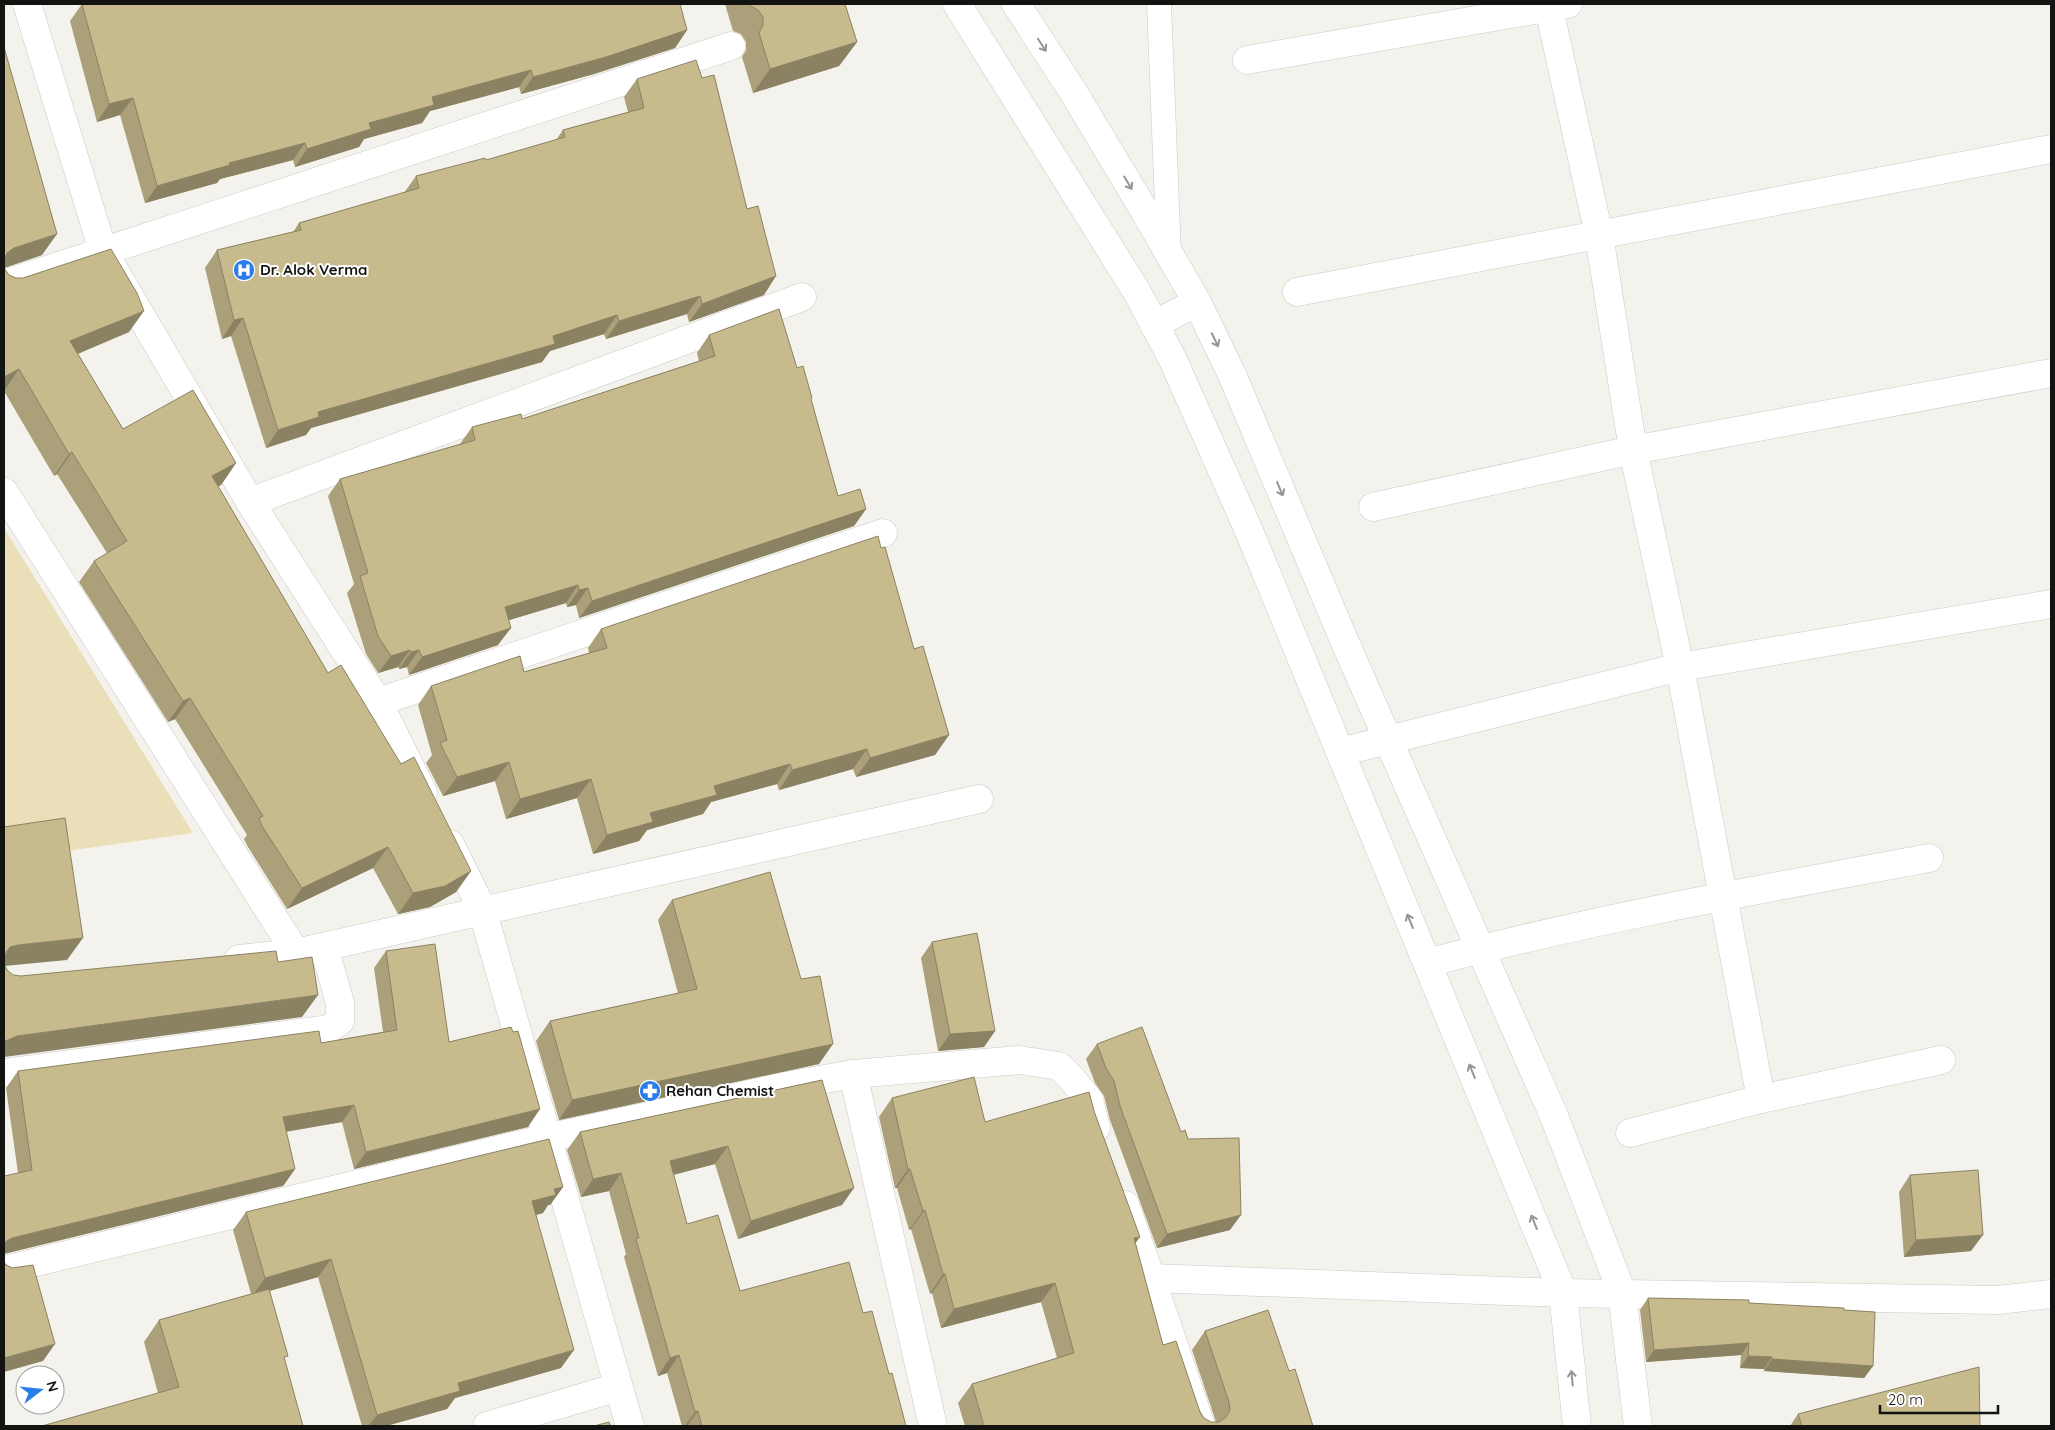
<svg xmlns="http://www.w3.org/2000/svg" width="2055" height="1430" font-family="Quicksand,sans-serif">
<rect width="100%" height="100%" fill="#f3f2ec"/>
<polygon fill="#ebdfb9" points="4,528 193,833 4,860"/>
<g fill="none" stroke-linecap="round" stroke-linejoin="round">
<g stroke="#cccac5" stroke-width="25">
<polyline id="service" points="1159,4 1169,255"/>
</g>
<g stroke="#cccac5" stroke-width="29">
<g id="minor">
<polyline points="27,4 103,251 250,502 378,702 423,793"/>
<polyline points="1548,4 1599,235 1633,450 1680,667 1761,1099"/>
<polyline points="1247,60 1568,4"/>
<polyline points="4,284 731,46"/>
<polyline points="1297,292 2051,149"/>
<polyline points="4,492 296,953"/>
<polyline points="250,502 802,297"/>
<polyline points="1373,507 1633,450 2051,373"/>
<polyline points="378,702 883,533"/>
<polyline points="1340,752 1680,667 2051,604"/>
<polyline points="450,844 482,909 630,1426"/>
<polyline points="239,959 296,953 979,799"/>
<path d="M 1427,963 C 1592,919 1761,889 1929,858"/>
<polyline points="4,1073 329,1029 340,1021 340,1003 324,947"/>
<polyline points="853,1074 933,1426"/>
<polyline points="1630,1133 1761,1099 1941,1060"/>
<polyline points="1125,1205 1151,1278 1201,1426"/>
<polyline points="4,1270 547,1138 786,1086 853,1074 1019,1060 1059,1066 1072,1079 1089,1100 1096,1128"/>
<polyline points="1151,1278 1563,1293 1998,1300 2051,1294"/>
<polyline points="487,1426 618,1387"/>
</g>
</g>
<g stroke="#cccac5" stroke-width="29">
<g id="secondary">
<polyline points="957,4 1137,292 1173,360 1249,531 1563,1293 1577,1426"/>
<polyline points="1016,4 1072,90 1141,205 1197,302 1233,377 1344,640 1554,1116 1622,1293 1638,1426"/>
<polyline points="1154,325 1197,302"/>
</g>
</g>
<use href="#service" stroke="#fff" stroke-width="24"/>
<use href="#minor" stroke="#fff" stroke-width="28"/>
<use href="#secondary" stroke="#fff" stroke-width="28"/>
</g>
<g fill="#aba079">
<polygon points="82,4 687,30 675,48 594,74 521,94 519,87 430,111 422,123 364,139 359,147 295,167 293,160 220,179 217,183 145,203 120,115 97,122 70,21"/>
<polygon points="725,4 845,4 857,42 839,66 753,93 742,57 746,50 746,42 741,34 733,31"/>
<polygon points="4,47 42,255 4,268 9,275 129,332 78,354 123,429 236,463 221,485 218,486 328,673 401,764 471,871 456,892 430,907 398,914 373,868 287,909 248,847 244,839 247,835 175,719 168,722 79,582 94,561 107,553 57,474 54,476 4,391"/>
<polygon points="637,79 764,295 689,322 687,314 606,339 604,334 550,351 542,362 311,428 306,435 266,448 231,336 222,339 205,268 217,250 293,232 299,223 404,193 416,176 486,160 556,140 563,130 628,112 624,97"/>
<polygon points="709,335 797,368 811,401 838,496 866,509 854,526 579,618 576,605 567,607 566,603 508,620 498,645 409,675 407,667 399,669 398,667 378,673 366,654 347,593 354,584 328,496 340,479 460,444 472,427 522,419 699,361 697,353"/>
<polygon points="601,629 914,649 949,735 935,755 856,777 853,769 779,790 777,784 711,802 703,814 647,830 639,841 593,854 577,798 506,819 495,781 443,796 426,763 432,755 418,705 431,686 524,672 589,653 588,648"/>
<polygon points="672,900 801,979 819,1064 559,1120 536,1041 550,1021 678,993 658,920"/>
<polygon points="932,942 995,1031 984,1047 938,1051 921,958"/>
<polygon points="386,951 449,1042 528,1127 354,1169 342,1122 286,1132 295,1169 283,1186 18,1173 6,1088 18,1071 321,1043 383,1032 374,968"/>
<polygon points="1097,1044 1181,1132 1188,1139 1230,1230 1157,1248 1110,1120 1104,1096 1095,1083 1086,1059"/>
<polygon points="822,1080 842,1205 738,1239 715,1164 673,1175 687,1224 740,1291 863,1313 889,1374 906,1426 682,1426 667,1373 658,1376 624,1257 626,1254 609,1191 581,1197 567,1150 580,1132"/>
<polygon points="892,1098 985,1122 1094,1111 1135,1243 1163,1345 1204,1418 1211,1422 1216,1422 1192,1350 1205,1331 1289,1371 1313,1426 965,1426 958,1403 972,1384 1057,1358 1041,1302 941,1328 932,1293 930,1294 911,1229 909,1230 897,1188 895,1188 879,1117"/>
<polygon points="1910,1175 1971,1251 1904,1257 1899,1192"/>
<polygon points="563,1187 550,1205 548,1205 543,1213 536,1215 561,1368 455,1398 447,1409 386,1426 362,1426 318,1277 269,1291 285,1360 158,1393 144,1342 159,1320 251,1294 233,1230 246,1212"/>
<polygon points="1648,1298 1749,1303 1844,1310 1873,1366 1864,1378 1764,1371 1764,1369 1740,1368 1741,1355 1646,1362 1640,1310"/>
<polygon points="1798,1414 1980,1426 1790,1426"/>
</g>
<g fill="#8b8263">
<polygon points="687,30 675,48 594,74 521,94 533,77"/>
<polygon points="857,42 839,66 753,93 770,69"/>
<polygon points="531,70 519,87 430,111 422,123 364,139 359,147 295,167 307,149 432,97"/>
<polygon points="133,98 120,115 97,122 109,104"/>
<polygon points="305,143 293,160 220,179 217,183 145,203 157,186 229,163"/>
<polygon points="57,234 42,255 4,268 4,257 7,253 14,248"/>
<polygon points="776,276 764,295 689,322 702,304"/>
<polygon points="700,296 687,314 606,339 619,321"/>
<polygon points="144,311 129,332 55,363 70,341"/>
<polygon points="617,315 604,334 550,351 542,362 311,428 306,435 266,448 278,430 318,412"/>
<polygon points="243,318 231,336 222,339 234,320"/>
<polygon points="19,369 4,391 4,377"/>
<polygon points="72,452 57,474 54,476 69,454"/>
<polygon points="236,463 221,485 197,498 212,476"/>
<polygon points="866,509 854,526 579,618 592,601"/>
<polygon points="578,585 566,603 493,625 505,607"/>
<polygon points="588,588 576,605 567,607 579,590"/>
<polygon points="511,628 498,645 409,675 422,657"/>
<polygon points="410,650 398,667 378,673 391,656"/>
<polygon points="419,650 407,667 399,669 411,652"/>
<polygon points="190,698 175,719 168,722 183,701"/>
<polygon points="949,735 935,755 856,777 870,758"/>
<polygon points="867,749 853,769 779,790 792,770"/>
<polygon points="509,762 495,781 443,796 457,777"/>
<polygon points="790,764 777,784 711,802 703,814 647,830 639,841 593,854 607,835 650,813 714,786"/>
<polygon points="591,779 577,798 506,819 520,799"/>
<polygon points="388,847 373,868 287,909 302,888"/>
<polygon points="471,871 456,892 430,907 398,914 413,893"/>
<polygon points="83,938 67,960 4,966 4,956 10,947 18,945"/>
<polygon points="318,995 302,1017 4,1057 4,1041 17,1036"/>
<polygon points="995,1031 984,1047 938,1051 950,1034"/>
<polygon points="833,1044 819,1064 559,1120 572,1100"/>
<polygon points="354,1105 342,1122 271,1134 283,1117"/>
<polygon points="540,1109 528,1127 354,1169 366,1152"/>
<polygon points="728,1146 715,1164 657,1179 670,1161"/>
<polygon points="295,1169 283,1186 4,1254 4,1244 5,1242 12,1238"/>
<polygon points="908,1169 910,1169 897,1188 895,1188"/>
<polygon points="621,1173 609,1191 581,1197 593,1179"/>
<polygon points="563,1187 550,1205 548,1205 543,1213 519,1219 532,1201 554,1189"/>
<polygon points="854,1188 842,1205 738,1239 751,1221"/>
<polygon points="925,1210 911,1229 909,1230 923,1211"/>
<polygon points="1241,1215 1230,1230 1157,1248 1167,1234"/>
<polygon points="1983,1235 1971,1251 1904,1257 1916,1240"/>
<polygon points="1140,1237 1126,1256 1134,1238"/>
<polygon points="331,1259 318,1277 252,1296 265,1278"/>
<polygon points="943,1274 945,1274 932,1293 930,1294"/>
<polygon points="1055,1283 1041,1302 941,1328 954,1309"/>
<polygon points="1749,1343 1741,1355 1646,1362 1654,1350"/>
<polygon points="55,1344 43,1361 4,1372 4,1358"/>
<polygon points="574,1350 561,1368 455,1398 447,1409 386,1426 368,1426 377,1415 458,1383"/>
<polygon points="679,1355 667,1373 658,1376 670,1358"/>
<polygon points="1748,1356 1772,1357 1764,1369 1740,1368"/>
<polygon points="1772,1359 1873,1366 1864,1378 1764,1371"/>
<polygon points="698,1411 687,1426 685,1426 695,1412"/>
</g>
<g fill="#c7ba8d" stroke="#8b8263">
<polygon points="82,4 680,4 687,30 606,57 533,77 531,70 432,97 434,105 369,123 371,129 307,149 305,143 229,163 230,165 157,186 133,98 109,104"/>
<polygon points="750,4 845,4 857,42 770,69 759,33 763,25 763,17 758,10 750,6"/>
<polygon points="4,47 57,234 14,248 7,253 4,259 4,268 9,275 16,278 23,278 111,249 137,293 144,311 70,341 123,429 193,390 236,463 212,476 328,673 341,665 401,764 414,757 471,871 445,886 413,893 388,847 302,888 262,826 259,818 263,816 190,698 183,701 94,561 127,541 72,452 69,454 19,369 4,377"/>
<polygon points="696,60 702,78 714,75 747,209 758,206 776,276 702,304 700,296 619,321 617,315 553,336 555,344 318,412 319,417 278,430 243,318 234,320 217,250 301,230 299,223 419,188 416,176 485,158 486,160 565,137 563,130 644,108 637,79"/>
<polygon points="779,309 797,368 803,366 812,398 811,399 838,496 860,489 866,509 592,601 588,588 579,590 578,585 505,607 511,628 422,657 419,650 411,652 410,650 391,656 378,636 360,576 368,573 340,479 475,440 472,427 521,414 522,419 715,356 709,335"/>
<polygon points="878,536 881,548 885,547 914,649 923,646 949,735 870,758 867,749 792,770 790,764 714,786 717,795 650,813 653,822 607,835 591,779 520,799 509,762 457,777 440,743 447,740 431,686 520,656 524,672 607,648 601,629"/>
<polygon points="65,818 83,938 18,945 10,947 5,954 4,961 4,827"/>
<polygon points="770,872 801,979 820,976 833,1044 572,1100 550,1021 697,989 672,900"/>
<polygon points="977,933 995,1031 950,1034 932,942"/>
<polygon points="435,944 449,1042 511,1027 513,1032 518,1031 540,1109 366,1152 354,1105 283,1117 295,1169 12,1238 5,1242 4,1244 4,1176 32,1170 18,1071 319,1031 321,1043 397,1030 386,951"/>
<polygon points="276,951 278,962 312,957 318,995 17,1036 8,1040 4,1041 4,962 7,970 13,975 21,976"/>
<polygon points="1142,1027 1181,1132 1185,1130 1188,1139 1239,1138 1241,1215 1167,1234 1120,1106 1114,1081 1106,1068 1097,1044"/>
<polygon points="974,1077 985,1122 1089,1092 1094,1111 1140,1237 1134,1238 1163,1345 1176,1341 1200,1412 1204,1418 1211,1422 1219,1422 1226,1417 1230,1410 1229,1402 1205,1331 1268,1310 1289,1371 1295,1369 1313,1426 984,1426 972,1384 1074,1353 1055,1283 954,1309 945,1274 943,1274 925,1210 923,1211 910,1169 908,1169 892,1098"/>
<polygon points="822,1080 854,1188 751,1221 728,1146 670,1161 687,1224 718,1215 740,1291 849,1262 863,1313 872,1311 889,1374 892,1373 906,1426 702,1426 698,1411 695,1412 679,1355 670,1358 636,1239 639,1238 621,1173 593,1179 580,1132"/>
<polygon points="549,1139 563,1187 554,1189 556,1195 532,1201 574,1350 458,1383 460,1391 377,1415 331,1259 265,1278 246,1212"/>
<polygon points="1978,1170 1983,1235 1916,1240 1910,1175"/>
<polygon points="4,1261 5,1264 12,1268 33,1265 55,1344 4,1358"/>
<polygon points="269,1289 288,1356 284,1357 303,1426 42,1426 179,1387 159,1320"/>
<polygon points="1648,1298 1749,1300 1749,1303 1844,1308 1844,1310 1875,1312 1873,1366 1772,1359 1772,1357 1748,1356 1749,1343 1654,1350"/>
<polygon points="1979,1367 1980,1426 1802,1426 1798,1414"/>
<polygon points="609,1422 611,1426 594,1426"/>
</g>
<defs><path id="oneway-shaft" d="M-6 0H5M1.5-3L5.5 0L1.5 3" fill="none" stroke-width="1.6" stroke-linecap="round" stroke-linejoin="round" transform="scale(1.25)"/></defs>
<g stroke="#959594">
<use href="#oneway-shaft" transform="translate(1042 45) rotate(57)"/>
<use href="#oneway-shaft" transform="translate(1128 183) rotate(59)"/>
<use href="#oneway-shaft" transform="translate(1215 340) rotate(65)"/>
<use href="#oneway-shaft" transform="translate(1280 489) rotate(67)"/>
<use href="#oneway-shaft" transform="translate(1410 921) rotate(-112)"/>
<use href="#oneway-shaft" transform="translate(1472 1071) rotate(-112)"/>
<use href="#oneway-shaft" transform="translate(1534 1222) rotate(-112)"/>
<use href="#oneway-shaft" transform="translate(1572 1378) rotate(-96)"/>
</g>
<defs>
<g id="hospital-disc" transform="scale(1.125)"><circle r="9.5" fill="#297de8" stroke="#fff"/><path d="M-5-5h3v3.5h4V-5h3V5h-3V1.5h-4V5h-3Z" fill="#fff"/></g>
<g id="pharmacy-disc" transform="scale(1.125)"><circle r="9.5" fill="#297de8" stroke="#fff"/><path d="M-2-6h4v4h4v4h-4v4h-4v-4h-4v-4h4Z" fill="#fff"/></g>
</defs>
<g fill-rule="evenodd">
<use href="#hospital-disc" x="244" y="270"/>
<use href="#pharmacy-disc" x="650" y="1091"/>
</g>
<g text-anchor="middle" stroke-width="4" stroke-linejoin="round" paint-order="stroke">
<g font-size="15" font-weight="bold" fill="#131311" stroke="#fff" text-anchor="start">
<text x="260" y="275">Dr. Alok Verma</text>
<text x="666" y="1096">Rehan Chemist</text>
</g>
</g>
<rect width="2055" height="1430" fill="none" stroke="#131311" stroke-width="10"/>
<g transform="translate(40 1390) rotate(74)"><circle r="24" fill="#ffffff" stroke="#a1a1a0"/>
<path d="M0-4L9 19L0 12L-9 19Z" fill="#297de8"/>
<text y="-8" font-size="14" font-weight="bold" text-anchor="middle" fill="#131311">N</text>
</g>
<path d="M1880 1405v8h118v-8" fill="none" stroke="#131311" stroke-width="2.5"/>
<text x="1888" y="1405" font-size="15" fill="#131311" stroke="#ffffff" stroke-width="4" paint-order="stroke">20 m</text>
</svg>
